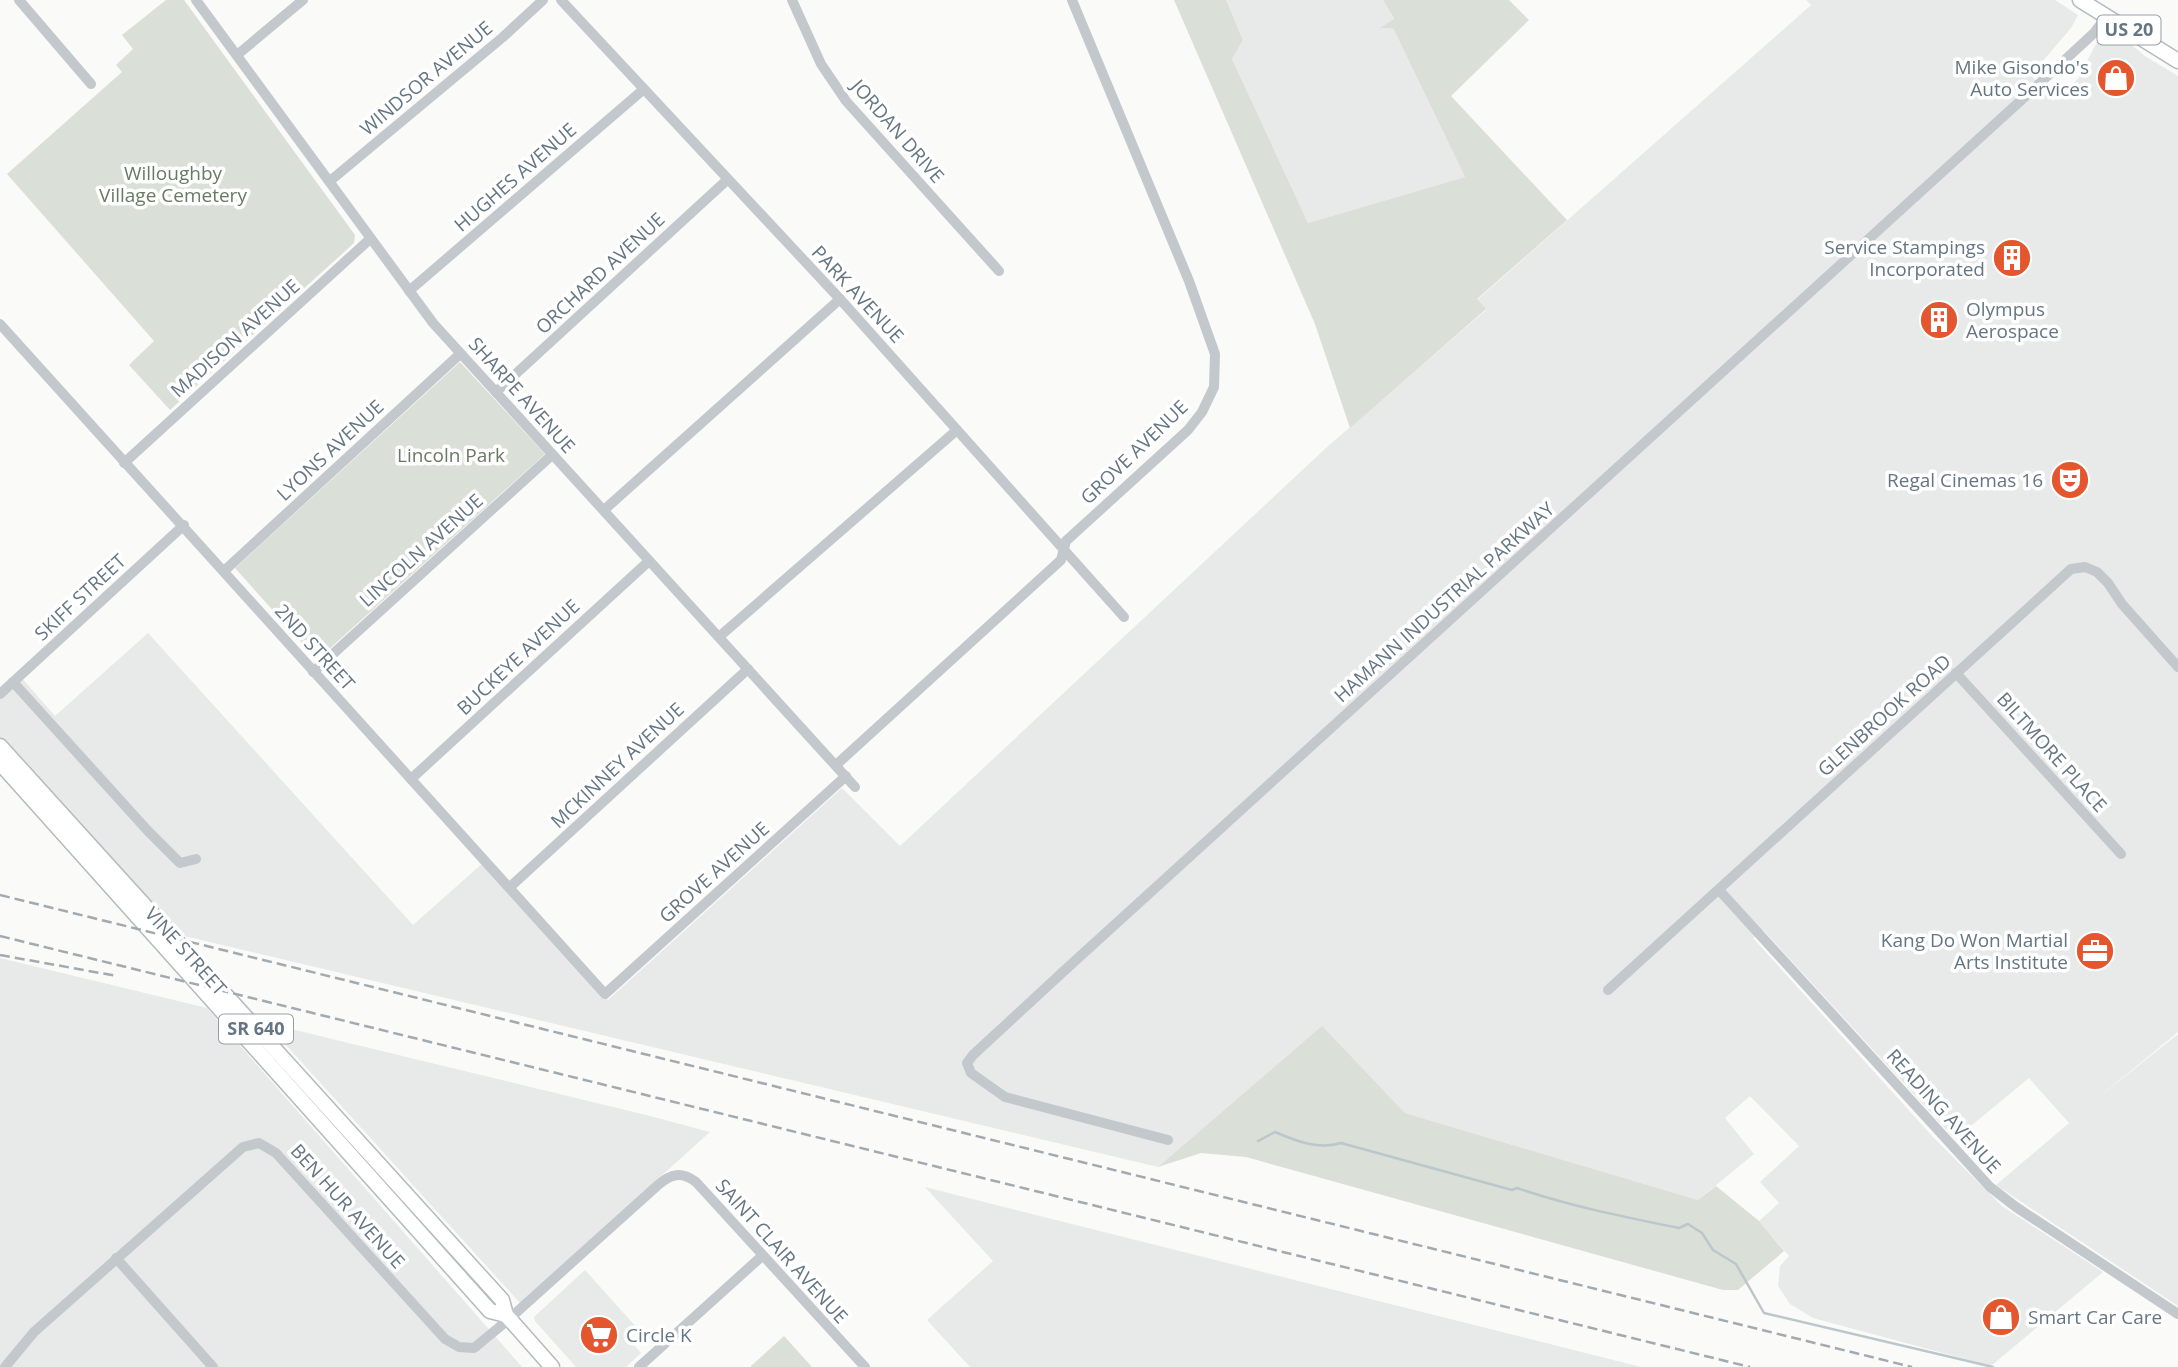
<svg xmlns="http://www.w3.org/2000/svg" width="2178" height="1367" font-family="'Open Sans',sans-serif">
<rect width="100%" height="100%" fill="#fafaf8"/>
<g fill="#e8e9e9">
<polygon points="1226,0 1383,0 1394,20 1382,27 1393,28 1465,177 1308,223 1232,59 1243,40"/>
<polygon points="1806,0 2055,0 2078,15 2071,28 2031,75 2053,101 2078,79 2106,24 2145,56 2178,76 2178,1032 2093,1102 2178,1034 2178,1306 1996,1185 2069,1123 2029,1078 1955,1139 1763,930 1753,938 1933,1137 2002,1206 2103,1272 1991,1366 1813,1318 1790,1304 1778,1286 1780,1266 1789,1256 1759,1221 1779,1203 1760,1182 1799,1146 1750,1096 1725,1118 1754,1154 1698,1200 1405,1113 1322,1027 1158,1167 176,934 0,741 0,696 21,677 55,716 148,633 413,925 484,862 608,1000 842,788 900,846 1327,447 1486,310 1477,300 1811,5"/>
<polygon points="0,958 207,1008 522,1367 0,1367"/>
<polygon points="266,1023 646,1115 710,1132 520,1303"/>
<polygon points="925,1187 1641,1367 970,1367 927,1320 993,1261"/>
<polygon points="585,1270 637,1328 627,1337 641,1353 626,1367 576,1367 535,1321 534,1317"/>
</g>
<g fill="#dadfd7">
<polygon points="166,0 184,0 355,235 354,243 170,410 129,365 154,341 7,174 122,72 116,65 133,49 122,35"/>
<polygon points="1174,0 1226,0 1243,40 1232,59 1308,223 1465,177 1393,28 1380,28 1394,19 1383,0 1509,0 1529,20 1451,96 1567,220 1477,299 1486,309 1350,428 1315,324"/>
<polygon points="460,362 545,454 317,660 235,568"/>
<polygon points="1322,1026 1405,1113 1698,1200 1716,1186 1759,1221 1784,1251 1738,1290 1723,1290 1246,1157 1201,1153 1158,1167"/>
<polygon points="784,1336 812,1367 750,1367"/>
</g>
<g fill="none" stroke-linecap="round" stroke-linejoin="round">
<path stroke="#bbc7cb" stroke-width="2.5" d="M 1258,1141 L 1275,1132 C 1296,1141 1318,1150 1341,1143 L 1512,1190 L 1517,1188 C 1570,1206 1624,1217 1679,1228 L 1688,1224 L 1702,1233 L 1713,1250 L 1736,1264 L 1764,1313 L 1993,1367"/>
<g stroke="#b5babe" stroke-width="17">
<g id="major">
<polyline points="2080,0 2178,61"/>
<polyline points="0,746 502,1300 506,1315 552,1367"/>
<polyline points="0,763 490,1311 506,1315"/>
</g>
</g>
<g stroke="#c3c8cc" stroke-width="10">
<polyline points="19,0 91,84"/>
<polyline points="196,0 433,323 855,787"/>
<polyline points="561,0 840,299 1124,617"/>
<polyline points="792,0 821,64 846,101 999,271"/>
<polyline points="237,55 303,0"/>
<polyline points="330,181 503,37 543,0"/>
<polyline points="409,291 644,89"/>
<polyline points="0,324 605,994 846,776"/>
<polyline points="496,392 727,180"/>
<polyline points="124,463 370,239"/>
<polyline points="604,510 840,299"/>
<polyline points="224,571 460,354"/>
<polyline points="720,636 957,430"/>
<polyline points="313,672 552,455"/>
<polyline points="1956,673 2121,854"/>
<polyline points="13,682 148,831 180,863 196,859"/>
<polyline points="0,694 184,525"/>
<polyline points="836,765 1061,560 1066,541 1188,430 1202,412 1214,387 1215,354 1189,281 1072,0"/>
<polyline points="411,779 649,561"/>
<polyline points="510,887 748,669"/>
<polyline points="1719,890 1990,1187 2016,1207 2178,1314"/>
<polyline points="1608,990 2071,569 2085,567 2097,572 2108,583 2122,604 2178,667"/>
<polyline points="1168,1140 1005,1097 971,1073 967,1063 973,1055 1065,970 2028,94 2094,33 2106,17"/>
<polyline points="116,1258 213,1367"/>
<path d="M 5,1367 L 34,1332 L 243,1147 L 259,1143 L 276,1153 L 445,1339 L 459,1347 L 474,1348 L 509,1319 L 658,1185 C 671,1174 681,1171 696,1182 L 865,1367"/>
<polyline points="639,1367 762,1256"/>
</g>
<use href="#major" stroke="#fff" stroke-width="14"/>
<g stroke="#a2aab0" stroke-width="2.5" stroke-dasharray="10 5" stroke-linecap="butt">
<polyline points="0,895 1912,1367"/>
<polyline points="0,936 1750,1367"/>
<polyline points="0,955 117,976"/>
</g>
</g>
<defs>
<g id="shop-disc" transform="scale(2.0125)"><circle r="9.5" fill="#e4572e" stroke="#fff"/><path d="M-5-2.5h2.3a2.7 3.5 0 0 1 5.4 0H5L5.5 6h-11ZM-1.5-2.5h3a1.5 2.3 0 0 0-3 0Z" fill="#fff"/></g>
<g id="building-disc" transform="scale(2.0125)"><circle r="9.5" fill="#e4572e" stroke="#fff"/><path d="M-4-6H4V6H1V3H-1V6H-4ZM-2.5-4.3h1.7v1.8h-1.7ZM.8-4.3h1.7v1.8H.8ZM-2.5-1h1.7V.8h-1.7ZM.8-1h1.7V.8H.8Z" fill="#fff"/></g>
<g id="theatre-disc" transform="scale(2.0125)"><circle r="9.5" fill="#e4572e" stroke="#fff"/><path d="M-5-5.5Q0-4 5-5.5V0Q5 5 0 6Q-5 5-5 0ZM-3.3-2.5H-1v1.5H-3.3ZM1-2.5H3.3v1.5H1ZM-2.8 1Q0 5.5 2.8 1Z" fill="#fff"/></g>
<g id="office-disc" transform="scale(2.0125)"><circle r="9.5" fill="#e4572e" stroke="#fff"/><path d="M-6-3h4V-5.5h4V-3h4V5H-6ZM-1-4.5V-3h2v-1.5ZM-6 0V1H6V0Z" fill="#fff"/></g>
<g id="supermarket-disc" transform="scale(2.0125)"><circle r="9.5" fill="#e4572e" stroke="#fff"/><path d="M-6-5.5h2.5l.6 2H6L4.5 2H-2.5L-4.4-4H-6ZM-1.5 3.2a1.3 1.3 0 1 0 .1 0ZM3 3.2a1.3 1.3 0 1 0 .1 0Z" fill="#fff"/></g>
</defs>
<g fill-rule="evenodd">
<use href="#shop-disc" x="2116" y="78"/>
<use href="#building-disc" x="2012" y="258"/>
<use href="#building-disc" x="1939" y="320"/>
<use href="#theatre-disc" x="2070" y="480"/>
<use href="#office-disc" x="2095" y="951"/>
<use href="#shop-disc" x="2001" y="1317"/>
<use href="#supermarket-disc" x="599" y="1335"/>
</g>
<g text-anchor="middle" stroke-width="7" stroke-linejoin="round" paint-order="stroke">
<g fill="#fff" stroke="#939fa8" stroke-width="2">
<rect x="2097.5" y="15.5" width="63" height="29" rx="5"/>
<rect x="219" y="1014.5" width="74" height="29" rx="5"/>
</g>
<g font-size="18" font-weight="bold" fill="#657683">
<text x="2129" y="36">US 20</text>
<text x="256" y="1035">SR 640</text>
</g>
<g font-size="19" fill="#657683" stroke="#fff" text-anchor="end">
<text x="2089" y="74">Mike Gisondo's<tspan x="2089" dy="22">Auto Services</tspan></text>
<text x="1985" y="254">Service Stampings<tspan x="1985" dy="22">Incorporated</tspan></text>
<text x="1966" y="316" text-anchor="start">Olympus<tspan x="1966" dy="22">Aerospace</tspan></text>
<text x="2043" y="487">Regal Cinemas 16</text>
<text x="2068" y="947">Kang Do Won Martial<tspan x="2068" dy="22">Arts Institute</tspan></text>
<text x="2028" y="1324" text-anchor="start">Smart Car Care</text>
<text x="626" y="1342" text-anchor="start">Circle K</text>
</g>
<g font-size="19" fill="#657683" stroke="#fff">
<text transform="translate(426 78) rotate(-40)" y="7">WINDSOR AVENUE</text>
<text transform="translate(898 131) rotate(49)" y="7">JORDAN DRIVE</text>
<text transform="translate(515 177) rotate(-41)" y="7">HUGHES AVENUE</text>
<text transform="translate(600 273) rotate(-43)" y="7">ORCHARD AVENUE</text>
<text transform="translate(858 294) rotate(47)" y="7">PARK AVENUE</text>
<text transform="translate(235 338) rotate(-42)" y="7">MADISON AVENUE</text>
<text transform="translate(522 395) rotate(48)" y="7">SHARPE AVENUE</text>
<text transform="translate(330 450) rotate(-43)" y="7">LYONS AVENUE</text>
<text transform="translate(1134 452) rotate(-44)" y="7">GROVE AVENUE</text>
<text transform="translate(421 550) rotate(-42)" y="7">LINCOLN AVENUE</text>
<text transform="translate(80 597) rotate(-43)" y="7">SKIFF STREET</text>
<text transform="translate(1444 602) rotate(-42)" y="7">HAMANN INDUSTRIAL PARKWAY</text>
<text transform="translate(315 647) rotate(48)" y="7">2ND STREET</text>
<text transform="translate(518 657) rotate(-43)" y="7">BUCKEYE AVENUE</text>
<text transform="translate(1884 715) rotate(-42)" y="7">GLENBROOK ROAD</text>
<text transform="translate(2052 752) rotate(48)" y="7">BILTMORE PLACE</text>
<text transform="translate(617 765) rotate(-43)" y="7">MCKINNEY AVENUE</text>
<text transform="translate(714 872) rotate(-42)" y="7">GROVE AVENUE</text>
<text transform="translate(186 951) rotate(48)" y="7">VINE STREET</text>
<text transform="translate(1944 1111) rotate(48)" y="7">READING AVENUE</text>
<text transform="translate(348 1206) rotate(48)" y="7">BEN HUR AVENUE</text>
<text transform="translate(782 1251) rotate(48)" y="7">SAINT CLAIR AVENUE</text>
</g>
<g font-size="19" fill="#687a64" stroke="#fff">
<text x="173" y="180">Willoughby<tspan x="173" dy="22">Village Cemetery</tspan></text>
<text x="451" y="462">Lincoln Park</text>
</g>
</g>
</svg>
